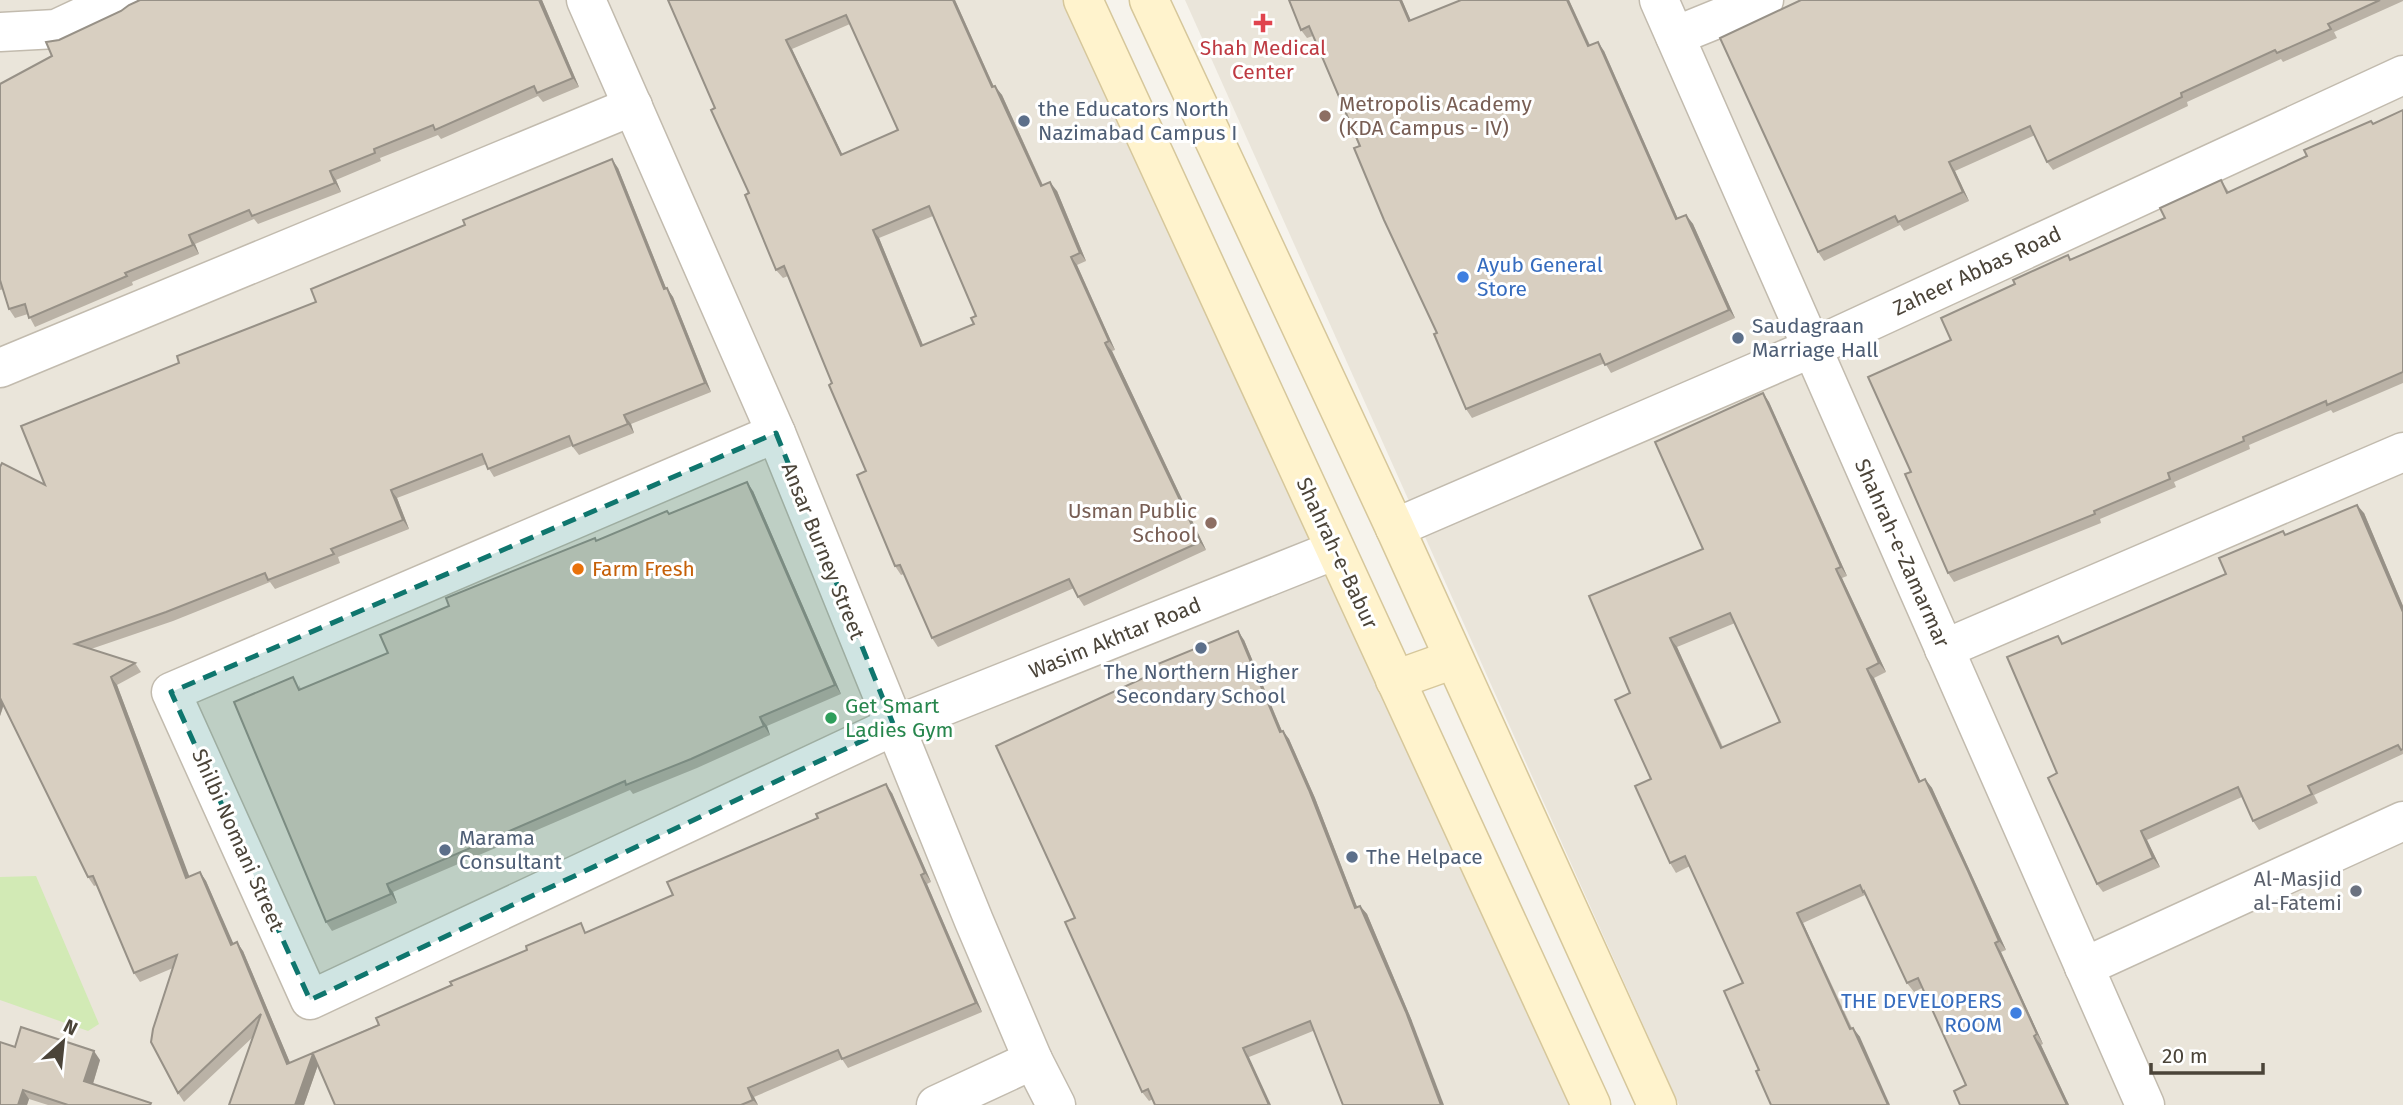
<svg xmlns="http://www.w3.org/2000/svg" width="2403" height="1105" font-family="'Fira Sans',sans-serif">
<rect width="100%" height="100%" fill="#f6f3ec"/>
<g fill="#eae5da">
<polygon points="0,0 1074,0 1587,1105 0,1105"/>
<polygon points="1185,0 2403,0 2403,1105 1679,1105"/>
</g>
<polygon fill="#d2eab5" points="36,876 99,1024 88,1031 0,1000 0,877"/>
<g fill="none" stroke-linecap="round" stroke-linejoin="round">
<g stroke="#c2bbae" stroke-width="41">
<g id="street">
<polyline points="586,0 776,433 974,921 1033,1060 1056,1105"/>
<polyline points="1659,0 2145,1105"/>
<polyline points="0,32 56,29 118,0"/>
<polyline points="1675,36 1764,0"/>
<polyline points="0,368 633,106"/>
<polyline points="776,433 171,692 310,1000 894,726 1335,550"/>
<polyline points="1395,528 1812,348 2403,75"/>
<polyline points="1944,649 2403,452"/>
<polyline points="2084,967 2403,821"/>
<polyline points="936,1105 1033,1060"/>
</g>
</g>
<g stroke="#d6c79b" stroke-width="41">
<g id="secondary">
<polyline points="1083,0 1591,1105"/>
<polyline points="1149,0 1395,528 1657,1105"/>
<polyline points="1395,680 1454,659"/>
</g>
</g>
<use href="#street" stroke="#fff" stroke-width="38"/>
<use href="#secondary" stroke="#fff3cd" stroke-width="38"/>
</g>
<g fill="#bab2a6" fill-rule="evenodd">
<polygon points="140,0 542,0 579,87 543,102 538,96 441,139 438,135 380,158 381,161 336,180 341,192 258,224 254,219 195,244 199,254 132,282 133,285 35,327 28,314 15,318 9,309 4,289 0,290 0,84 52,56 59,40 121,11"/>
<path d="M 668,0 L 955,0 L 994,87 L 1002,95 L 1043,185 L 1057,191 L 1086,261 L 1077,265 L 1115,350 L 1112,351 L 1206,550 L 1084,606 L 1078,597 L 1074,588 L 938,647 L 932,638 L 904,574 L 901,575 L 895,566 L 866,471 L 832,383 L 788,276 L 783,278 L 776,270 L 749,193 L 715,108 ZM 850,24 L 898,130 L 842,154 L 792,49 ZM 933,216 L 976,316 L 974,324 L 923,345 L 879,238 Z"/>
<polygon points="1289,0 1402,0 1411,21 1461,0 1569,0 1590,45 1604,51 1678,219 1686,215 1693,224 1735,318 1611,373 1605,363 1472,418 1466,409 1437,333 1313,36 1307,38 1301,30"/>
<polygon points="1801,0 2403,0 2403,1 2334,32 2337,38 2283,62 2281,59 2187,102 2188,106 2053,170 2047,162 2035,135 1955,171 1969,201 1904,231 1900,225 1824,261 1818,252"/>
<polygon points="2403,110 2403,383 2333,413 2331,410 2249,445 2250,449 2174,482 2176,487 2100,519 2101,523 1954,582 1948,573 1911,472 1951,340 2015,284 2068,255 2071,259 2165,218 2221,180 2229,192 2307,156 2371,121 2373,124"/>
<polygon points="618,168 666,288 673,297 711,392 631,424 634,433 579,455 572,446 494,477 486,464 397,498 409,529 338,557 340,563 275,589 270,582 173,621 91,649 135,663 141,672 117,685 189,877 200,872 206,881 233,944 243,951 290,1063 673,895 892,793 931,882 927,884 982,1012 848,1068 842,1059 754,1097 758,1105 335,1105 318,1065 304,1105 254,1036 184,1102 178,1093 173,968 140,982 134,973 97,885 94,886 88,877 4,705 0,716 0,467 45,485 179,363"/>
<path d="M 1763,393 L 1769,402 L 1847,576 L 1842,578 L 1886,672 L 1874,678 L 1920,781 L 1925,779 L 1932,788 L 1974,880 L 2006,950 L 2001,952 L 2043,1044 L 2041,1045 L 2069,1105 L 1960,1105 L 1966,1085 L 1922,988 L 1914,992 L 1907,983 L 1869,901 L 1865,895 L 1803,923 L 1852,1028 L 1860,1037 L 1759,1070 L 1743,983 L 1690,866 L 1676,873 L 1670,863 L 1651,779 L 1630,693 L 1703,549 ZM 1735,623 L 1780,722 L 1723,747 L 1677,647 Z"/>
<polygon points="753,491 841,694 767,726 770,735 697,768 633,794 630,790 393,892 397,903 332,931 326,922 299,685 301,689 388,653 449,606 597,541 667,511 669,514"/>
<polygon points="2364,513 2403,606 2403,754 2314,795 2318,803 2259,830 2253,821 2242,797 2147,840 2160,867 2103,892 2097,884 2057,773 2063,643 2226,574 2283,531 2286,535"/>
<polygon points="1244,640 1282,731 1283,731 1289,739 1315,798 1357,907 1360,906 1367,914 1412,1021 1313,1031 1249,1057 1149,1101 1142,1092 1075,918"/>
<polygon points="15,1047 100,1060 93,1084 152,1105 48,1105 29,1099 27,1105 0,1105"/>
</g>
<g fill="#979187">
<polygon points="539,0 542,0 579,87 573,78"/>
<polygon points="953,0 955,0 998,96 992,87"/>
<polygon points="1400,0 1402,0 1415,30 1409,21"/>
<polygon points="1567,0 1569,0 1594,55 1588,46"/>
<polygon points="786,40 792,49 847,164 841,155"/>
<polygon points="1598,42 1604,51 1682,228 1676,219"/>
<polygon points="995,86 1002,95 1047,195 1041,186"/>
<polygon points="612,159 618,168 670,298 664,289"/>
<polygon points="1949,162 1955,171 1969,201 1963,192"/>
<polygon points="330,171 336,180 341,192 335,183"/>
<polygon points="1050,182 1057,191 1086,261 1080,253"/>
<polygon points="1686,215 1693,224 1735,318 1729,310"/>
<polygon points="873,230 879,238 927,355 921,346"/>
<polygon points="189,235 195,244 199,254 193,245"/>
<polygon points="1071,257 1077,265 1115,350 1109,341"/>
<polygon points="667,288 673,297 711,392 705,383"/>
<polygon points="1105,343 1112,351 1206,550 1200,542"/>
<polygon points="1763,393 1769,402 1847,576 1841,567"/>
<polygon points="624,415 631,424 634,433 628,424"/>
<polygon points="747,482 753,491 841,694 835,685"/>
<polygon points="391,490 397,498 409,529 403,520"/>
<polygon points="2357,505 2364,513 2403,606 2403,612"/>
<polygon points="1836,569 1842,578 1886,672 1879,663"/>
<polygon points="1238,631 1244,640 1286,741 1280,732"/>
<polygon points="1670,638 1677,647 1727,758 1721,748"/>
<polygon points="1867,669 1874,678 1925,791 1919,782"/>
<polygon points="111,677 117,685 193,886 186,878"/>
<polygon points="0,697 4,703 0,716"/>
<polygon points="760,717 767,726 770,735 764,726"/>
<polygon points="1283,731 1289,739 1315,798 1361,917 1355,908"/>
<polygon points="1925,779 1932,788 2006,950 1999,941"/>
<polygon points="886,784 892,793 931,882 925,873"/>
<polygon points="2141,831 2147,840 2160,867 2153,858"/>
<polygon points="200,872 206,881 238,954 231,945"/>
<polygon points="921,875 927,884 982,1012 976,1003"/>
<polygon points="387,884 393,892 397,903 391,894"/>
<polygon points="1360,906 1367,914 1412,1021 1444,1105 1441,1105"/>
<polygon points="1797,913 1803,923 1856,1039 1850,1029"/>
<polygon points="237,942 243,951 294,1072 287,1064"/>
<polygon points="1995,943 2001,952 2043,1044 2037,1034"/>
<polygon points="1853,1028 1860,1037 1890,1105 1888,1105"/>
<polygon points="2034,1036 2041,1045 2069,1105 2067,1105"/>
<polygon points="1243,1048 1249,1057 1271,1105 1269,1105"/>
<polygon points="94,1051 100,1060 91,1090 84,1081"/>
<polygon points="313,1054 319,1062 304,1105 295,1105"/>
<polygon points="748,1088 754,1097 758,1105 753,1100"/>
<polygon points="23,1090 29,1099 27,1105 18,1105"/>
</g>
<g fill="#d8cfc1" stroke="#979187" stroke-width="2" fill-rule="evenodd">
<polygon points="140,0 539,0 573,78 537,93 534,86 435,130 433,125 374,149 375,153 330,171 335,183 252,216 249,210 189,235 193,245 125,273 127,276 29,318 25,304 9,309 0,280 0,84 52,56 46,42 59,40 121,11 129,5"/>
<path d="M 668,0 L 953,0 L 992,87 L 995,86 L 1041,186 L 1050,182 L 1080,253 L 1071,257 L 1109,341 L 1105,343 L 1200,542 L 1078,597 L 1069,579 L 932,638 L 900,565 L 895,566 L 857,475 L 866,471 L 829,385 L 832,383 L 784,266 L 776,270 L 745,195 L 749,193 L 711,110 L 715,108 ZM 846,15 L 898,130 L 841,155 L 786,40 ZM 929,206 L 976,316 L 971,318 L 974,324 L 921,346 L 873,230 Z"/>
<polygon points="1289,0 1400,0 1409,21 1461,0 1567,0 1588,46 1598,42 1676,219 1686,215 1729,310 1605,365 1600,354 1466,409 1434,334 1437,333 1384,220 1354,148 1360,146 1309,26 1301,30"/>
<polygon points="1801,0 2380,0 2328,24 2331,29 2277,53 2275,50 2181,93 2182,97 2047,162 2030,126 1949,162 1963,192 1898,222 1895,216 1818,252 1720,38"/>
<polygon points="2403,110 2403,372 2327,405 2326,401 2243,437 2244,441 2168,473 2170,479 2094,511 2095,514 1948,573 1905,474 1911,472 1868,377 1951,340 1941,318 2015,284 2013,280 2068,255 2070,260 2165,218 2160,208 2221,180 2227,193 2307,156 2304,150 2371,121 2373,124"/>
<polygon points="612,159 664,289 667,288 705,383 624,415 628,424 573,446 569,436 488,469 482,454 391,490 403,520 331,549 334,554 268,580 265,573 166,612 75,644 135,663 111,677 186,878 200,872 231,945 237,942 287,1064 379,1025 376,1018 452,985 450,982 527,950 526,946 581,923 585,933 673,895 667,882 818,818 816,814 886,784 925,873 921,875 976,1003 842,1059 838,1050 748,1088 753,1100 741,1105 335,1105 313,1054 295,1105 229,1105 261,1014 178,1093 151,1042 153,1029 177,955 134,973 93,876 88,877 0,698 0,467 2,463 45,485 21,426 179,363 177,356 316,302 311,289 465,225 463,220"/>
<path d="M 1763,393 L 1841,567 L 1836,569 L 1879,663 L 1867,669 L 1919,782 L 1925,779 L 1968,871 L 1999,941 L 1995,943 L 2037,1034 L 2034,1036 L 2067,1105 L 1960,1105 L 1954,1091 L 1966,1085 L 1918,978 L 1907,983 L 1864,891 L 1863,892 L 1860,885 L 1797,913 L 1850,1029 L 1853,1028 L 1888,1105 L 1771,1105 L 1756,1071 L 1759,1070 L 1724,991 L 1743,983 L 1685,856 L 1670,863 L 1635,786 L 1651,779 L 1615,700 L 1630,693 L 1589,596 L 1703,549 L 1655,442 ZM 1730,613 L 1780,722 L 1721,748 L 1670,638 Z"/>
<polygon points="747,482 835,685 760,717 764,726 691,759 626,785 625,781 387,884 391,894 326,922 234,702 293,677 299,690 388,653 380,635 449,606 446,598 595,538 596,541 667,511 669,514"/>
<polygon points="2357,505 2403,612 2403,749 2401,750 2398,745 2308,786 2312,794 2253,821 2238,787 2141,831 2153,858 2097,884 2048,778 2057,773 2007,657 2058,636 2062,644 2226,574 2219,558 2283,531 2285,535"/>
<polygon points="1238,631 1280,732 1283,731 1309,790 1355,908 1360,906 1406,1012 1441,1105 1343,1105 1310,1021 1243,1048 1269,1105 1155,1105 1148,1089 1142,1092 1065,922 1075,918 996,746 1150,675 1148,668"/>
<polygon points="21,1027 94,1051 84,1081 151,1103 150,1105 68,1105 23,1090 18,1105 0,1105 0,1042 15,1047"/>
</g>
<path fill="#0f766e" fill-opacity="0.2" stroke="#0f766e" stroke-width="5" stroke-dasharray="14 9" stroke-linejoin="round" d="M 776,433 L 894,726 L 310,1000 L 171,692 Z"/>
<path fill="#e0444e" stroke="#fff" stroke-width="2.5" d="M1259.5 12.5h7v7h7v7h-7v7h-7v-7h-7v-7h7z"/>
<g fill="#8d6e63" stroke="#fff" stroke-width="2.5">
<circle cx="1325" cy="116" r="7"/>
<circle cx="1211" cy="523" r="7"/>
</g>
<g fill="#5c6f8a" stroke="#fff" stroke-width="2.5">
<circle cx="1024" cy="121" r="7"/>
<circle cx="1738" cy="338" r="7"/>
<circle cx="1201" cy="648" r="7"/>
<circle cx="445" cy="850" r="7"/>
<circle cx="1352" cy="857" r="7"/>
</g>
<g fill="#3f7fe0" stroke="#fff" stroke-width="2.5">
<circle cx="1463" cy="277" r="7"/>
<circle cx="2016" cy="1013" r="7"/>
</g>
<circle fill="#e8710a" stroke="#fff" stroke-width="2.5" cx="578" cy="569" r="7"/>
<circle fill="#2e9e5b" stroke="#fff" stroke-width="2.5" cx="831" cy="718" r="7"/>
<circle fill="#6b7280" stroke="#fff" stroke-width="2.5" cx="2356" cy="891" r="7"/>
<g text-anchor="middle" stroke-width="6" stroke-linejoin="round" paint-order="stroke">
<g font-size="21" fill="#be3a42" stroke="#fff">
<text x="1263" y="55">Shah Medical<tspan x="1263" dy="24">Center</tspan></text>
</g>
<g font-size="21" fill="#785e54" stroke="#fff" text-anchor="start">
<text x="1339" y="111">Metropolis Academy<tspan x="1339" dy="24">(KDA Campus - IV)</tspan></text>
<text x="1197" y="518" text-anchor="end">Usman Public<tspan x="1197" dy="24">School</tspan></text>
</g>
<g font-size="21" fill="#4e5e75" stroke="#fff" text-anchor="start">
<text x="1038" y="116">the Educators North<tspan x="1038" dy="24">Nazimabad Campus I</tspan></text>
<text x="1752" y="333">Saudagraan<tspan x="1752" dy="24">Marriage Hall</tspan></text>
<text x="1201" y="679" text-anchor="middle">The Northern Higher<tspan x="1201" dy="24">Secondary School</tspan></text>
<text x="459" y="845">Marama<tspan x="459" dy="24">Consultant</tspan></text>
<text x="1366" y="864">The Helpace</text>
</g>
<g font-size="21" fill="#366cbe" stroke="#fff" text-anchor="start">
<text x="1477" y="272">Ayub General<tspan x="1477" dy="24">Store</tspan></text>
<text x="2002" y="1008" text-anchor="end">THE DEVELOPERS<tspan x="2002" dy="24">ROOM</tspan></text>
</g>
<g font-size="21" fill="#4b4439" stroke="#fff">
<text transform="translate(1977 271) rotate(-25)" y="7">Zaheer Abbas Road</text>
<text transform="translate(823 551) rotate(68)" y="7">Ansar Burney Street</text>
<text transform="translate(1337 553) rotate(65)" y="7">Shahrah-e-Babur</text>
<text transform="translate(1902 553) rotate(66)" y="7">Shahrah-e-Zamarmar</text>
<text transform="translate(1115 638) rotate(-22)" y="7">Wasim Akhtar Road</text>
<text transform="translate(238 840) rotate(66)" y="7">Shilbi Nomani Street</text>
</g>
<g font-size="21" fill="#c56008" stroke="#fff" text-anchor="start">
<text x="592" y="576">Farm Fresh</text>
</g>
<g font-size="21" fill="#27864d" stroke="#fff" text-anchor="start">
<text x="845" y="713">Get Smart<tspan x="845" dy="24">Ladies Gym</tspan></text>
</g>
<g font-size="21" fill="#5b616d" stroke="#fff" text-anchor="end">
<text x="2342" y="886">Al-Masjid<tspan x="2342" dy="24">al-Fatemi</tspan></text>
</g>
</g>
<g transform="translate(63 1042) rotate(27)" stroke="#ffffff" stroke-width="5" paint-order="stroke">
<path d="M0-5L12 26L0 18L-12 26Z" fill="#4b4439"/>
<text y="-10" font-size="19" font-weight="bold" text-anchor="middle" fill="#4b4439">N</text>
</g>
<path d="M2151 1063v10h112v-10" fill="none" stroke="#4b4439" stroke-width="3.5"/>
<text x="2162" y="1063" font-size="21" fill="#4b4439" stroke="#ffffff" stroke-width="5" paint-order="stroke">20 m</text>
</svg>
